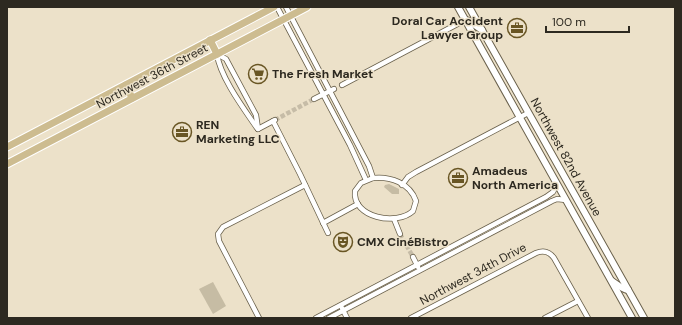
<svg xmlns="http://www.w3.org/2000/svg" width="682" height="325" font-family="'DM Sans',sans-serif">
<rect width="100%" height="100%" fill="#ece1c9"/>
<g fill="#c6bca4">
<polygon points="389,184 399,189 399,194 392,194 384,187 385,185"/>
<polygon points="213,282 226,306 213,314 199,289"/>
</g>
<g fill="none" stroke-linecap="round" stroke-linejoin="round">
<g stroke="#c6bca7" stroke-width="4.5" stroke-dasharray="4.5 2" stroke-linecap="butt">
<polyline points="275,120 314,99"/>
<polyline points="400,234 413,257"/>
</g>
<g stroke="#6a614c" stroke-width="6">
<g id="street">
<polyline points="277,7 350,145 366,180"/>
<polyline points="286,7 369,166 373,178"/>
<polyline points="217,54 226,59 256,115 258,129"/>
<path d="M 217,54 C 220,77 244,109 257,128"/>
<polyline points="342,85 465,20"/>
<polyline points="314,99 334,89"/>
<polyline points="273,121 300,174 328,233"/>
<polyline points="258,129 275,120"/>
<path d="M 373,178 C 390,176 410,183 416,201 L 413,211 C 397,226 352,218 355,191 L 361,183 Z"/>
<polyline points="402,185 408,177 416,172 528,113"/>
<polyline points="394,219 400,234"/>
<polyline points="323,223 358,204"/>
<polyline points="413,257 418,267"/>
<polyline points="342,308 347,318"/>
<polyline points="259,318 219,241 218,234 223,227 305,185"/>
<polyline points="316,318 546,197 553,192 557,184"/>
<polyline points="329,318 552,201 557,199 566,200"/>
<path d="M 411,318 L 536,253 C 543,250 549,251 554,258 L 588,318"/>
<polyline points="545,318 578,301"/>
</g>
</g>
<g stroke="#6a614c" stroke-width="8">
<g id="secondary">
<polyline points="458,7 632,318"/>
<polyline points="469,7 644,318"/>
<polyline points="465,20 469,21 482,30"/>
<path d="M 612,281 C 618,285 621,289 628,290"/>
</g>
</g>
<g stroke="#fff" stroke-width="9">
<g id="primary">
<polyline points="210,40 217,54"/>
<polyline points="126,85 132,98"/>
<polyline points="7,147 274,7"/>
<polyline points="7,164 307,7"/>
</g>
</g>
<use href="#street" stroke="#fff" stroke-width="4.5"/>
<use href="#secondary" stroke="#fff" stroke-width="6"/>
<use href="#primary" stroke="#cdbc90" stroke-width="7"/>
</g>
<defs>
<g id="office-ring" transform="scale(1)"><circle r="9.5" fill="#ece1c9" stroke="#695624" stroke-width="1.5"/><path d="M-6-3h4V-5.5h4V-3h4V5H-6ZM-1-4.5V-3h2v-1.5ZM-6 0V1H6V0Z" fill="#695624"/></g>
<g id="supermarket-ring" transform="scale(1)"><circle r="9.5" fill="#ece1c9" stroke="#695624" stroke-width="1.5"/><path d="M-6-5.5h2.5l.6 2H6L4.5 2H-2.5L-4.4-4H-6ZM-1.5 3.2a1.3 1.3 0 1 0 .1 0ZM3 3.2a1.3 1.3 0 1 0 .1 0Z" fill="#695624"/></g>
<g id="theatre-ring" transform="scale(1)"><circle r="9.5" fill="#ece1c9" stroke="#695624" stroke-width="1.5"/><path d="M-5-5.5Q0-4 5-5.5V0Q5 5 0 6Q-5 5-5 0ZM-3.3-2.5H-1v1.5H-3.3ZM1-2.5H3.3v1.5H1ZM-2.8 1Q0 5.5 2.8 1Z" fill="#695624"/></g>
</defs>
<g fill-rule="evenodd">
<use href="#office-ring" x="517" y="28"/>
<use href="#supermarket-ring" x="258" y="74"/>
<use href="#office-ring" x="182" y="132"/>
<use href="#office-ring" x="458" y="178"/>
<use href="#theatre-ring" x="343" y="242"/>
</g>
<g text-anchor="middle" stroke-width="3" stroke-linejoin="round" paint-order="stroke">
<g font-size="12" font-weight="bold" fill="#2d2920" stroke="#ece1c9" text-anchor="start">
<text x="503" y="25" text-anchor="end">Doral Car Accident<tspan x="503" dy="14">Lawyer Group</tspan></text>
<text x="272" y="78">The Fresh Market</text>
<text x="196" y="129">REN<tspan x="196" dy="14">Marketing LLC</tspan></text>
<text x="472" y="175">Amadeus<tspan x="472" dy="14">North America</tspan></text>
<text x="357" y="246">CMX CinéBistro</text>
</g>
<g font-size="12" fill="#2d2920" stroke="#ece1c9">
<text transform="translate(152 76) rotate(-28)" y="4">Northwest 36th Street</text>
<text transform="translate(566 157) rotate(61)" y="4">Northwest 82nd Avenue</text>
<text transform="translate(473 274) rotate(-28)" y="4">Northwest 34th Drive</text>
</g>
</g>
<rect width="682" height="325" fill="none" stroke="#2d2920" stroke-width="16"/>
<path d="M546 26v6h83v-6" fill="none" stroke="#2d2920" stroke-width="2"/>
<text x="552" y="26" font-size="12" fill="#2d2920" stroke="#ece1c9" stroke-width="3" paint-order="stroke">100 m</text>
</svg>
